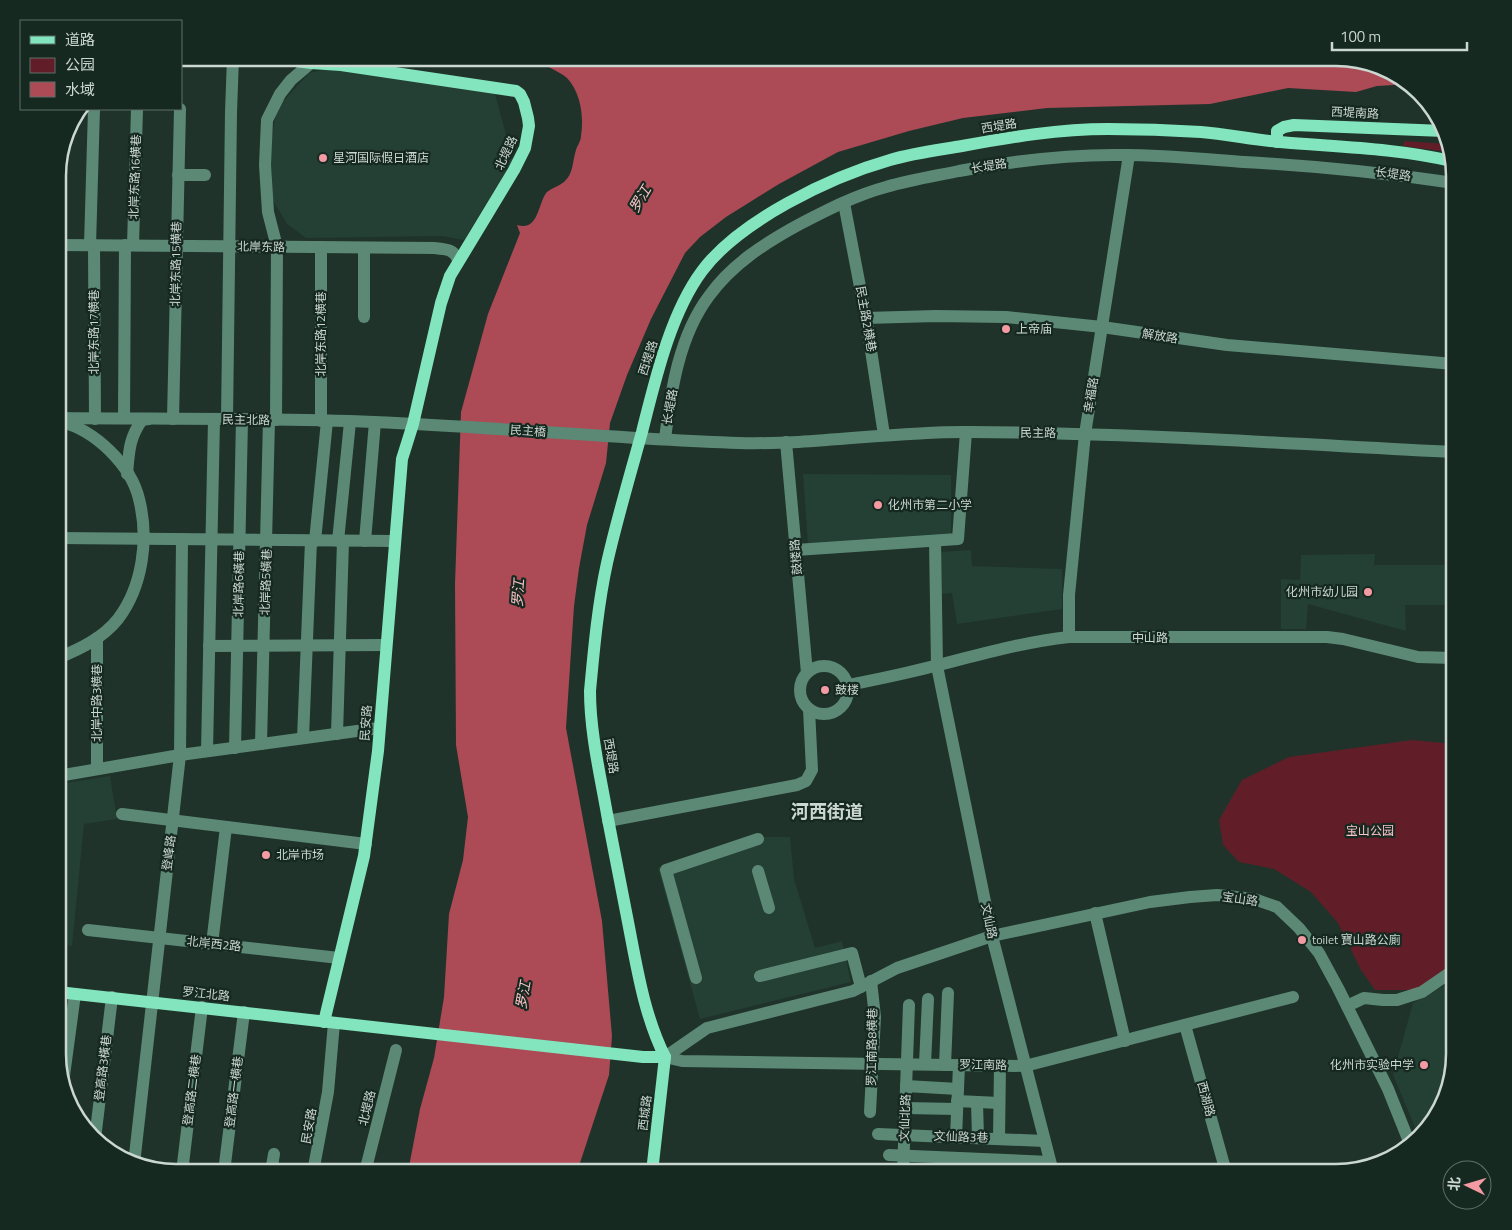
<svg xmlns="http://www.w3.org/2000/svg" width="1512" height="1230" font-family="'Titillium Web','Noto Sans SC',sans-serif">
<rect width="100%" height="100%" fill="#1f332a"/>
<g fill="#243f34">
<polygon points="338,67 495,94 513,160 464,240 442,236 306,238 287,224 272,199 270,147 277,108 309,73"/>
<polygon points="803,474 951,475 951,535 808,544"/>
<polygon points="971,550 972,566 1062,569 1062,609 957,624 952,593 942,594 940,552"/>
<polygon points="1375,554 1374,565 1454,565 1454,605 1405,605 1406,631 1308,604 1306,629 1281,629 1281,579 1300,580 1301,555"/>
<polygon points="110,776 117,819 84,824 72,946 58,945 58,784"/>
<polygon points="747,837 790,837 794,879 815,948 842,941 851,982 700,1019 658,868"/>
<polygon points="1454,980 1454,1054 1446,1099 1425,1132 1420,1136 1417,1132 1393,1075 1413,1003"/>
</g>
<g fill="#611e28">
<polygon points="1404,141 1447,144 1449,152 1403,146"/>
<polygon points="1412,740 1454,744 1454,963 1418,990 1375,990 1361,970 1338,923 1311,892 1274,869 1239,862 1223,845 1219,820 1242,780 1289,757"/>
</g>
<path fill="#ac4a56" d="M 530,58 L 1336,58 L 1381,66 L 1410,84 L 1377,86 L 1356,92 L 1288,88 L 1210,104 L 1047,108 L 963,118 L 909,131 L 838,152 L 779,184 L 726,217 L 700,237 L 685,253 L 651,319 L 627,375 L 610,423 L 606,463 L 587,525 L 579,568 L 574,606 L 566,728 L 602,921 L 612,1036 L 609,1075 L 577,1172 L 408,1172 L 420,1109 L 434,1058 L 444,997 L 449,914 L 463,860 L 468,817 L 456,745 L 455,584 L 461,412 L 488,314 L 520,233 L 517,225 C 539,232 538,202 547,192 C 552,188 559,186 564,182 C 574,173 572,162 576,150 C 577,146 581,141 581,136 C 584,117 581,93 567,78 C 559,71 540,63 530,58 Z"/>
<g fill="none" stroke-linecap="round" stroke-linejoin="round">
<g stroke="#5c8976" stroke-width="12">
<polyline points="178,175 205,175"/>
<polyline points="844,203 866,318 884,435"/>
<path d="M 58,245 L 434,248 C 445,249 454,249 458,260"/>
<polyline points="90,245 94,109"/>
<polyline points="94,245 95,419"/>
<polyline points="133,245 137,109"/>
<polyline points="364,317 364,248"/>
<polyline points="866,318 936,316 1006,317 1102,327 1227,345 1454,364"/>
<path d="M 58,418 C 163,419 269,418 374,422 C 496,427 617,439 739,443 C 816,445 893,431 970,432 C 1132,433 1293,444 1454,452"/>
<polyline points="124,418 125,245"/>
<polyline points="173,419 180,109"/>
<polyline points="227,420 231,112 233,58"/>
<polyline points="276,420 277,247 268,212 265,165 267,120 280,94 291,80 311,63"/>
<polyline points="321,421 321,247"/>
<path d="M 665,439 C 671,390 679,336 709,296 C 732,264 765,243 800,224 C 827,210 856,195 886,187 C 910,180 935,176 959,171 C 1013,161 1068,154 1123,155 C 1163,155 1204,159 1244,162 C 1315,166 1385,173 1454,183"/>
<polyline points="786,442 807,673"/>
<path d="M 127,474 C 129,452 129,438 142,420 L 149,419"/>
<polyline points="58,538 395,541"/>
<polyline points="315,541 327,421"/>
<polyline points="338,541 350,422"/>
<polyline points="365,541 375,422"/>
<polyline points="935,541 937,666 992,936 1053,1172"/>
<polyline points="796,550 958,539 966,432"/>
<polyline points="1069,637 1069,595 1085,434 1129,155"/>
<polyline points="209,646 386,645"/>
<path d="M 58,658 C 80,649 103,638 118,619 C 143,586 149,538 139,499 C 131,465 95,430 61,422"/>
<circle cx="824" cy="690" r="24"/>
<path d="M 849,685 C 878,679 909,673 938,665 C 982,654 1024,642 1069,637 L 1327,637 L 1343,639 L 1418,657 L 1454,658"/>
<polyline points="337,734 343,541"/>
<polyline points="303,738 311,541"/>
<polyline points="261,744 269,420"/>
<polyline points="235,748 242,420"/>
<polyline points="207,751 214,420"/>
<polyline points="97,769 97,638"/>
<polyline points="58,776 180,755 379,728"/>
<polyline points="122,814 366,844"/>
<polyline points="608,821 797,785 806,781 812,770 809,709"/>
<polyline points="758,871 769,908"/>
<polyline points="1095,913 1125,1041"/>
<polyline points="88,930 339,958"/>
<polyline points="212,944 226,827"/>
<polyline points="760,976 852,953 861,987"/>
<polyline points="696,978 666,870 758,839"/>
<polyline points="1347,1006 1364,998 1383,1000 1397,1000 1422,992 1454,970"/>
<polyline points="1185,1025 1226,1172"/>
<polyline points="665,1057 707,1028 853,991 897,968 992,936 1150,902 1190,897 1217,895 1236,897 1254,899 1277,907 1299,928 1319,953 1338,988 1388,1089 1410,1144"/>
<polyline points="665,1057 682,1061 1025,1066 1293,997"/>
<polyline points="925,1064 928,999"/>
<polyline points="945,1065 948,993"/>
<polyline points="63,1083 75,994"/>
<polyline points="906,1086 958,1089"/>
<polyline points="957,1101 999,1103"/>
<polyline points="977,1102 978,1138"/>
<polyline points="905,1108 957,1109"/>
<polyline points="870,1112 875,1017 871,981"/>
<polyline points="878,1134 1044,1141"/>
<polyline points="956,1137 959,1065"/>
<polyline points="95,1139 112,997"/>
<polyline points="999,1139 1000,1065"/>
<polyline points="889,1155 1050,1162"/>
<polyline points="134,1164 180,755 182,539"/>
<polyline points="182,1172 202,1007"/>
<polyline points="224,1172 244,1012"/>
<polyline points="271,1172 274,1154"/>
<polyline points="313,1172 328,1092 334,1023"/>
<polyline points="365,1172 396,1050"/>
<polyline points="903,1172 909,1005"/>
</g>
<g stroke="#82e5be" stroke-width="12">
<polyline points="274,58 311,63 341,65 516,91 520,94 524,102 528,118 529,126 525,148 514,170 450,276 441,303 413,424 402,459 378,751 364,856 324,1022"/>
<polyline points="1277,142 1277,131 1284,127 1294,125 1444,131"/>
<polyline points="58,992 643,1057 665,1057"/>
<path d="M 665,1057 C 644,1015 637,968 628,922 C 621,886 614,851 607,814 C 600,774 590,732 590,691 C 594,648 598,604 607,563 C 617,519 630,475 642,432 C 655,381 670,314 702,271 C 739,221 830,177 890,160 C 913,153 938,150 962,146 C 1011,137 1059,129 1108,129 C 1139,129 1170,130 1201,132 C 1227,134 1254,140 1280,142 C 1337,147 1395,148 1451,161"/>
<polyline points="652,1172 665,1057"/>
</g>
</g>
<g fill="#f49aa2" stroke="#162921" stroke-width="2">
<circle cx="323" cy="158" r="5"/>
<circle cx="1006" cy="329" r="5"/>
<circle cx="878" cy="505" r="5"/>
<circle cx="1368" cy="592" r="5"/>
<circle cx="825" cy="690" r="5"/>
<circle cx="266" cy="855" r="5"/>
<circle cx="1302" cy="940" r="5"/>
<circle cx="1424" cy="1065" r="5"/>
</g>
<g text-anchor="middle" stroke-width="4.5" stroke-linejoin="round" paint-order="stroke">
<g font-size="12" fill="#cbd7d1" stroke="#162921">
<text transform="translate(1355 113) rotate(3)" y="4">西堤南路</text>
<text transform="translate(999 126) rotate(-9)" y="4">西堤路</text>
<text transform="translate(506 153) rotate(-65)" y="4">北堤路</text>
<text transform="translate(989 166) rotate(-9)" y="4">长堤路</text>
<text transform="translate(1393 174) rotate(8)" y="4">长堤路</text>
<text transform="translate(135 177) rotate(-88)" y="4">北岸东路16横巷</text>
<text transform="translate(261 247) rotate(1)" y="4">北岸东路</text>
<text transform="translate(176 264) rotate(-89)" y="4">北岸东路15横巷</text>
<text transform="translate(866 319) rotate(80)" y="4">民主路2横巷</text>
<text transform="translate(94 332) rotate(-90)" y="4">北岸东路17横巷</text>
<text transform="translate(321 334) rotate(-90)" y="4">北岸东路12横巷</text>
<text transform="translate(1160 336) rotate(9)" y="4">解放路</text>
<text transform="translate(648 358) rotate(-72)" y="4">西堤路</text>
<text transform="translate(1091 395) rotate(-81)" y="4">幸福路</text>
<text transform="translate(670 407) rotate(-80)" y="4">长堤路</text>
<text transform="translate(246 420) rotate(1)" y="4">民主北路</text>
<text transform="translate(528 431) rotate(4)" y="4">民主橋</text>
<text transform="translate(1038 433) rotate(1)" y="4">民主路</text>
<text transform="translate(796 557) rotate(-95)" y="4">鼓楼路</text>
<text transform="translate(266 582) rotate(-88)" y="4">北岸路5橫巷</text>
<text transform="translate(239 584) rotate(-89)" y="4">北岸路6橫巷</text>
<text x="1150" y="642">中山路</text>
<text transform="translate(97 703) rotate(-90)" y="4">北岸中路3横巷</text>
<text transform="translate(366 723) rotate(-86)" y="4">民安路</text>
<text transform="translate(611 756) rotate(80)" y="4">西堤路</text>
<text transform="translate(169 853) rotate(-83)" y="4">登峰路</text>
<text transform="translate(1240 899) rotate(8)" y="4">宝山路</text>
<text transform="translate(989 921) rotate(78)" y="4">文仙路</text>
<text transform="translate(214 944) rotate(6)" y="4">北岸西2路</text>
<text transform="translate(206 994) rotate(6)" y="4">罗江北路</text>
<text transform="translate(872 1047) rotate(-89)" y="4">罗江南路8横巷</text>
<text transform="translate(983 1065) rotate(1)" y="4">罗江南路</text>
<text transform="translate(103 1068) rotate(-83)" y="4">登高路3橫巷</text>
<text transform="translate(192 1090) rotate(-83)" y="4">登高路二横巷</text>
<text transform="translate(234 1092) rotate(-83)" y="4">登高路一横巷</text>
<text transform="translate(1206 1099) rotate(75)" y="4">西湖路</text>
<text transform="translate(367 1108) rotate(-76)" y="4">北堤路</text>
<text transform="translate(645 1113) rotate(-83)" y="4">西城路</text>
<text transform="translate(905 1118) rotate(-88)" y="4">文仙北路</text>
<text transform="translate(309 1126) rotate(-80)" y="4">民安路</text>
<text transform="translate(961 1137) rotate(2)" y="4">文仙路3巷</text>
</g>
<g font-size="12" fill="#cbd7d1" stroke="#162921" text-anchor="start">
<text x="333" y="162">星河国际假日酒店</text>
<text x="1016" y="333">上帝庙</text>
<text x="888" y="509">化州市第二小学</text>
<text x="1358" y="596" text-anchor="end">化州市幼儿园</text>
<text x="835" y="694">鼓楼</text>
<text x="276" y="859">北岸市场</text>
<text x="1312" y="944">toilet 寶山路公廁</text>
<text x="1414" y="1069" text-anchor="end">化州市实验中学</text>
</g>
<g font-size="12" fill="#fbc3c7" stroke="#162921">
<text x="1370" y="835">宝山公园</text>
</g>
<g font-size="14" font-style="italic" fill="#f9c2c5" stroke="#162921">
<text transform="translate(640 199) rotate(-59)" y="5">罗江</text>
<text transform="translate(518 593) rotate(-86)" y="5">罗江</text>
<text transform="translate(523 995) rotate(-80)" y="5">罗江</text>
</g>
<g font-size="18" font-weight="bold" fill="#cbd7d1" stroke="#162921">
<text x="827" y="818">河西街道</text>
</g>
</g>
<path d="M0 0H1512V1230H0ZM176 66H1336A110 110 0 0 1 1446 176V1054A110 110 0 0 1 1336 1164H176A110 110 0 0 1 66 1054V176A110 110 0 0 1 176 66Z" fill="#162921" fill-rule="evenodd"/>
<path fill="none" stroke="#cbd7d1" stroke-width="2.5" d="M176 66H1336A110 110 0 0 1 1446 176V1054A110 110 0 0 1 1336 1164H176A110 110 0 0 1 66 1054V176A110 110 0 0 1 176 66Z"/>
<rect x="20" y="20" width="162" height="90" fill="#162921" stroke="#5e6f67"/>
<rect x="30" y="36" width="25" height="8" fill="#82e5be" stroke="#5e6f67"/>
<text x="65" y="45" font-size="15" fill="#cbd7d1">道路</text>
<rect x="30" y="58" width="25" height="15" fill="#611e28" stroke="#5e6f67"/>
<text x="65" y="70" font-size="15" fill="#cbd7d1">公园</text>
<rect x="30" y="82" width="25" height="15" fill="#ac4a56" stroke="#5e6f67"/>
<text x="65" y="95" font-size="15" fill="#cbd7d1">水域</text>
<g transform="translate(1467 1185) rotate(275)"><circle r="24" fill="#162921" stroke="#5e6f67"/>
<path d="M0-4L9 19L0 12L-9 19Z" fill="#f49aa2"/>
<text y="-8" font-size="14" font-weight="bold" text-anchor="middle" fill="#cbd7d1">北</text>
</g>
<path d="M1332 42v8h135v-8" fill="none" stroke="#cbd7d1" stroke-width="2.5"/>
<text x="1340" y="42" font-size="15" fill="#cbd7d1" stroke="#162921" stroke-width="4" paint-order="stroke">100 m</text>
</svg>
